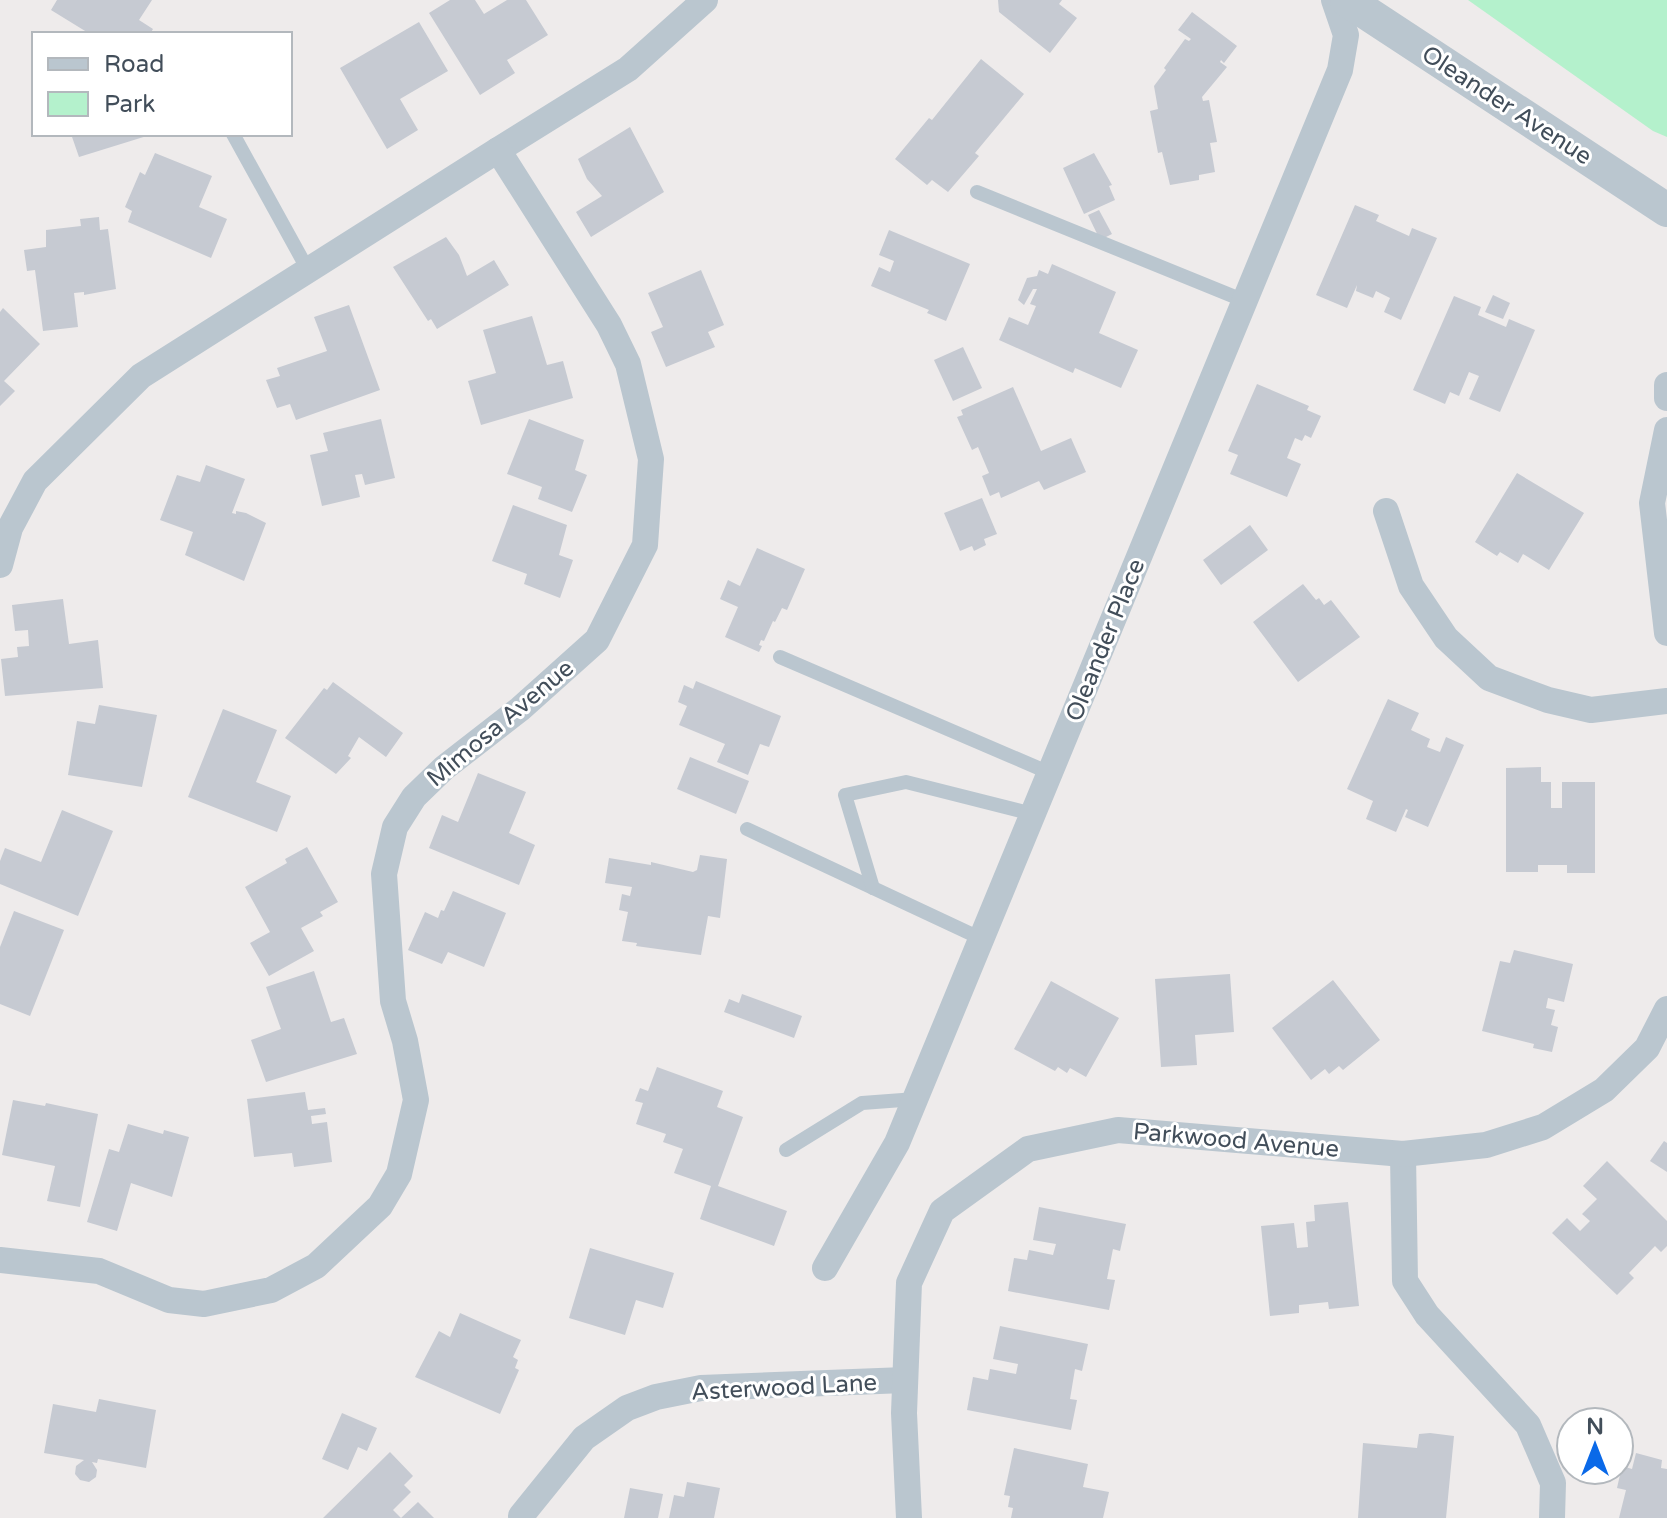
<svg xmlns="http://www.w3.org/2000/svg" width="1667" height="1518" font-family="'Varela Round',sans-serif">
<rect width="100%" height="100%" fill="#eeebeb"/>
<polygon fill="#b4f1cc" points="1468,0 1667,0 1667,137 1653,131"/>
<g fill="#c6cad2">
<polygon points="57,0 152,0 139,20 153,29 150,34 90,34 51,10"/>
<polygon points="450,0 475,0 484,14 507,0 526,0 548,35 507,60 515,73 480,95 429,13"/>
<polygon points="998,0 1062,0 1059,4 1077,18 1050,53 999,12"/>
<polygon points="1192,12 1237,46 1224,63 1221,60 1220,62 1227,67 1202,97 1203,101 1209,100 1217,142 1210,143 1215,172 1199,175 1199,180 1170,185 1162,152 1158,153 1150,111 1158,109 1154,86 1166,70 1164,68 1185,39 1189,41 1191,39 1178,30"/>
<polygon points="419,22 448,71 400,99 418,130 387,149 340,68"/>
<polygon points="981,59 1024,94 975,153 979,156 948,192 932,180 927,185 895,159 929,118 932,120"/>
<polygon points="630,127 664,192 591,237 576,212 602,196 587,179 578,159"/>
<polygon points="71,134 150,134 150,135 79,157"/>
<polygon points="155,153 212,176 199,207 227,219 211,258 128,222 132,211 125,207 140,172 145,175"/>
<polygon points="1094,153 1112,185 1109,186 1115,200 1084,214 1063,168"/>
<polygon points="1355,205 1379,215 1376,221 1409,236 1412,228 1437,238 1401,320 1384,312 1390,298 1376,291 1373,298 1356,291 1357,285 1347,308 1316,295"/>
<polygon points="1099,210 1112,234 1100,240 1088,215"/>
<polygon points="99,217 100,230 108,229 116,289 84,295 84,292 74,293 78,327 43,331 35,270 27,271 24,250 46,247 46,230 81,226 80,219"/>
<polygon points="889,230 970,264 946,321 927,313 929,310 871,286 879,267 890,272 894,261 879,255"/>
<polygon points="446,237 459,255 467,276 494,260 509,285 437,329 431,319 428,321 393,267"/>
<polygon points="1052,264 1116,292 1099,333 1138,350 1121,388 1075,368 1073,373 999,340 1009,317 1028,325 1036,306 1030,304 1037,289 1033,289 1024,305 1018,300 1027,278 1037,276 1039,270 1048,274"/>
<polygon points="701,270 724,325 708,332 715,347 666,367 651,332 663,327 648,293"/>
<polygon points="1493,295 1510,303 1503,319 1485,312"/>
<polygon points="1454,296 1481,307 1478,315 1506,327 1509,319 1535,330 1500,412 1469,399 1479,376 1469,372 1459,396 1450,392 1445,404 1413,390"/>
<polygon points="349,305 380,390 296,420 290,404 277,408 266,380 280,376 277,368 327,351 314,317"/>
<polygon points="3,308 40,344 4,381 15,391 0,406 0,312"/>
<polygon points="532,316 547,365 563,361 573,398 481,425 468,381 496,373 483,330"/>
<polygon points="963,347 982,388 953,401 934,360"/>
<polygon points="1257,384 1309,406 1307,410 1321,416 1311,438 1305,435 1302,441 1295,438 1287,458 1301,464 1287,497 1230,474 1238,455 1228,451"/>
<polygon points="1013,387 1041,451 1071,438 1086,472 1044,490 1039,481 1001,498 999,492 990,496 982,476 989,473 978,447 972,450 957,417 963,415 961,410"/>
<polygon points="381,419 395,478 365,485 362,474 355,475 360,497 322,506 310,455 328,451 323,433"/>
<polygon points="529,419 584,440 575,470 587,475 572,512 538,499 542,487 507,474"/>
<polygon points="206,465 245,479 232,513 236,514 236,511 246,513 266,523 244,581 185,555 193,532 160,520 177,475 200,482"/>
<polygon points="1517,473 1584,513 1549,570 1523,554 1518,563 1500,552 1497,556 1475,542"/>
<polygon points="982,498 997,534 984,539 986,545 974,551 972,546 960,551 944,513"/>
<polygon points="513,505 567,525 559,555 573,560 560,598 524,584 527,574 492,561"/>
<polygon points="1250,525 1268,550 1221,585 1203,560"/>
<polygon points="757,548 805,569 787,610 782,608 775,622 773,621 764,641 761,640 759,645 762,646 759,652 725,637 738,607 720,599 728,580 740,586"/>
<polygon points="1303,584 1316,600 1319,598 1324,605 1331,600 1360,637 1298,682 1253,622"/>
<polygon points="63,599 69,644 98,640 103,688 5,696 1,659 18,657 17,647 29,646 28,630 15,631 12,605"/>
<polygon points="696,681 781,716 769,747 760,744 748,775 717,762 725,744 679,725 687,706 678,702 684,685 693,689"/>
<polygon points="333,682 403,733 386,757 359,737 348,756 351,758 336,774 285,738 324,688 327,690"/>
<polygon points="1388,699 1419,713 1411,730 1430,739 1427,747 1440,752 1446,737 1464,745 1428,827 1405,817 1408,810 1406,809 1396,832 1366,819 1373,801 1347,789"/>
<polygon points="99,705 157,715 142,787 68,775 77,721 95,724"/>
<polygon points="223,709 277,730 256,782 291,796 277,832 188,797"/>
<polygon points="690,757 749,781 736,814 677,789"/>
<polygon points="1541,767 1541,782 1551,782 1551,808 1562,808 1562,782 1595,782 1595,873 1567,873 1567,865 1538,865 1538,872 1506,872 1506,768"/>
<polygon points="478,773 526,792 509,833 535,845 519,885 429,848 442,815 458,822"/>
<polygon points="62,810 113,831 78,916 0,884 0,861 5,848 41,862"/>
<polygon points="307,847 338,902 320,912 323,916 301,928 314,951 269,976 250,943 270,932 245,887 287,863 285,859"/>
<polygon points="700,855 727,859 720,918 708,916 701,955 636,946 637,943 622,941 628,912 619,910 622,894 630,896 632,887 605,883 609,858 651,865 651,862 693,872 697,870"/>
<polygon points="453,891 506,913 484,967 448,952 442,964 408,950 425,912 438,918 441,910 444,911"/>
<polygon points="14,911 64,930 30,1016 0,1004 0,947"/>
<polygon points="1514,950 1573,964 1564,1002 1548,998 1546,1008 1555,1010 1551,1025 1558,1027 1552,1052 1533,1048 1534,1044 1482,1031 1500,961 1510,963"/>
<polygon points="314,971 331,1022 344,1018 357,1054 266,1082 251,1040 281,1029 266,987"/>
<polygon points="1230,974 1234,1032 1195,1035 1197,1065 1161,1067 1155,979"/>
<polygon points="1333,980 1380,1040 1343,1070 1339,1066 1329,1074 1325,1069 1311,1080 1272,1028"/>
<polygon points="1051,981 1119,1018 1086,1077 1070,1068 1067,1073 1058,1067 1055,1071 1014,1049"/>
<polygon points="742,994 802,1016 794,1038 724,1012 729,999 739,1003"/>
<polygon points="657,1067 723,1091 717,1107 743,1117 718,1186 787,1211 774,1246 700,1219 711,1186 674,1173 683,1149 663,1142 666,1134 636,1124 643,1103 635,1101 640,1088 648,1091"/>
<polygon points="305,1092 308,1110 325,1108 326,1114 311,1116 312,1124 327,1122 332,1162 294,1167 292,1153 254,1157 247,1099"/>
<polygon points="13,1100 45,1106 46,1103 98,1114 80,1207 47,1201 55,1166 2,1155"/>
<polygon points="128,1124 163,1134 164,1130 189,1137 172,1197 131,1183 117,1231 87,1222 109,1149 119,1152"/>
<polygon points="1664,1141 1667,1143 1667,1172 1650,1161"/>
<polygon points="1607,1161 1667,1221 1667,1246 1661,1252 1655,1246 1629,1273 1634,1278 1617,1295 1552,1233 1567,1218 1580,1231 1590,1221 1582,1214 1597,1199 1583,1186"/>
<polygon points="1348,1202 1359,1306 1329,1309 1328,1302 1299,1305 1299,1313 1270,1316 1261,1226 1294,1223 1297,1248 1308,1247 1306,1222 1315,1221 1314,1205"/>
<polygon points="1039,1207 1126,1224 1120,1251 1113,1249 1107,1279 1115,1280 1109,1310 1008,1291 1014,1258 1027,1260 1029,1250 1053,1255 1056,1244 1033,1240"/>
<polygon points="590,1248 674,1273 663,1308 636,1300 625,1335 569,1318"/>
<polygon points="460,1313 521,1340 513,1357 518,1360 515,1368 519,1370 500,1414 415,1377 439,1331 450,1337"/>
<polygon points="1000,1326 1088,1344 1082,1371 1075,1369 1070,1399 1077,1400 1071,1430 967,1410 973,1377 988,1380 990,1369 1016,1374 1018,1364 993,1359"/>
<polygon points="99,1399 156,1410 146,1468 98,1459 97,1463 92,1462 97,1470 96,1477 89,1482 80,1480 75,1474 76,1466 84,1460 44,1453 53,1404 96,1412"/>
<polygon points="342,1413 377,1428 367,1451 358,1447 348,1470 322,1459"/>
<polygon points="1430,1433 1454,1436 1446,1518 1358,1518 1363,1443 1417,1448 1419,1434"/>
<polygon points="1014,1448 1088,1464 1083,1487 1109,1492 1103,1518 1011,1518 1013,1508 1008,1507 1010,1496 1004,1495"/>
<polygon points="390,1452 413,1476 404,1485 411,1492 393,1510 401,1518 323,1518"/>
<polygon points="1636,1453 1662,1460 1661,1468 1667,1469 1667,1518 1619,1518 1626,1490 1617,1488 1622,1466 1632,1469"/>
<polygon points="687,1482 720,1488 714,1518 669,1518 674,1495 684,1497"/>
<polygon points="630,1488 663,1494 658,1518 624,1518"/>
<polygon points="418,1502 434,1518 401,1518"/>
</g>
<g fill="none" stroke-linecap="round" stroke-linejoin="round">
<g stroke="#bac6cf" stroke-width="14">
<polyline points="233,134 308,270"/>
<polyline points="977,192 1245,301"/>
<polyline points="780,657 1050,773"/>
<polyline points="747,829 982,939"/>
<polyline points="873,888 845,795 906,782 1033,814"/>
<polyline points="786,1150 862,1103 916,1099"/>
</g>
<g stroke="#bac6cf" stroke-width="26">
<polyline points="498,150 628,69 705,0"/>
<polyline points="1667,385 1667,398"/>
<polyline points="1667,430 1652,503 1667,633"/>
<polyline points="1386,511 1411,586 1446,638 1489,678 1548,700 1591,710 1667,701"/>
<polyline points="0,565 10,528 35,481 141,376 498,150 609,325 628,364 651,459 645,545 597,640 520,709 444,768 414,797 395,827 384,874 393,1001 405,1041 416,1100 399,1174 380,1206 316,1266 271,1290 204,1304 169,1300 99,1271 0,1260"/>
<polyline points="1403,1154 1405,1281 1427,1315 1528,1425 1553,1483 1552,1518"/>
<polyline points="825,1268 897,1143 1340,70 1346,35 1334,0"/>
<polyline points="521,1516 584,1438 627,1408 656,1397 701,1388 905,1380"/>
<polyline points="909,1518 904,1413 909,1283 942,1211 1028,1149 1118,1130 1403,1154 1486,1145 1543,1127 1604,1090 1647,1048 1667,1009"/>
</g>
<polyline stroke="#bac6cf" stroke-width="34" points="1347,0 1667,210"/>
</g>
<g text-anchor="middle" stroke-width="6" stroke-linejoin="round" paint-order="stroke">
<g font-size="24" fill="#424e5a" stroke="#fff">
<text transform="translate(1507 105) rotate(33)" y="8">Oleander Avenue</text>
<text transform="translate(1105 640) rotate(-68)" y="8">Oleander Place</text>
<text transform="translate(500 723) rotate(-40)" y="8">Mimosa Avenue</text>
<text transform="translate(1236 1140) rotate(5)" y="8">Parkwood Avenue</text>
<text transform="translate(784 1387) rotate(-3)" y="8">Asterwood Lane</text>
</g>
</g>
<rect x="32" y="32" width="260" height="104" fill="#ffffff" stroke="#b3b8bd" stroke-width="2"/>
<rect x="48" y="58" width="40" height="12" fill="#bac6cf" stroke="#b3b8bd" stroke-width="2"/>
<text x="104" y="72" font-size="24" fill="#424e5a">Road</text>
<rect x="48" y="92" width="40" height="24" fill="#b4f1cc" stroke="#b3b8bd" stroke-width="2"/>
<text x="104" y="112" font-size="24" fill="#424e5a">Park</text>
<g transform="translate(1595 1446)"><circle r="38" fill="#ffffff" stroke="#b3b8bd" stroke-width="2"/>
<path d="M0-6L14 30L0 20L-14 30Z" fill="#0a69e8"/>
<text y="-12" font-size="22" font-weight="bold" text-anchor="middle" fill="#424e5a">N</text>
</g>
</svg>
